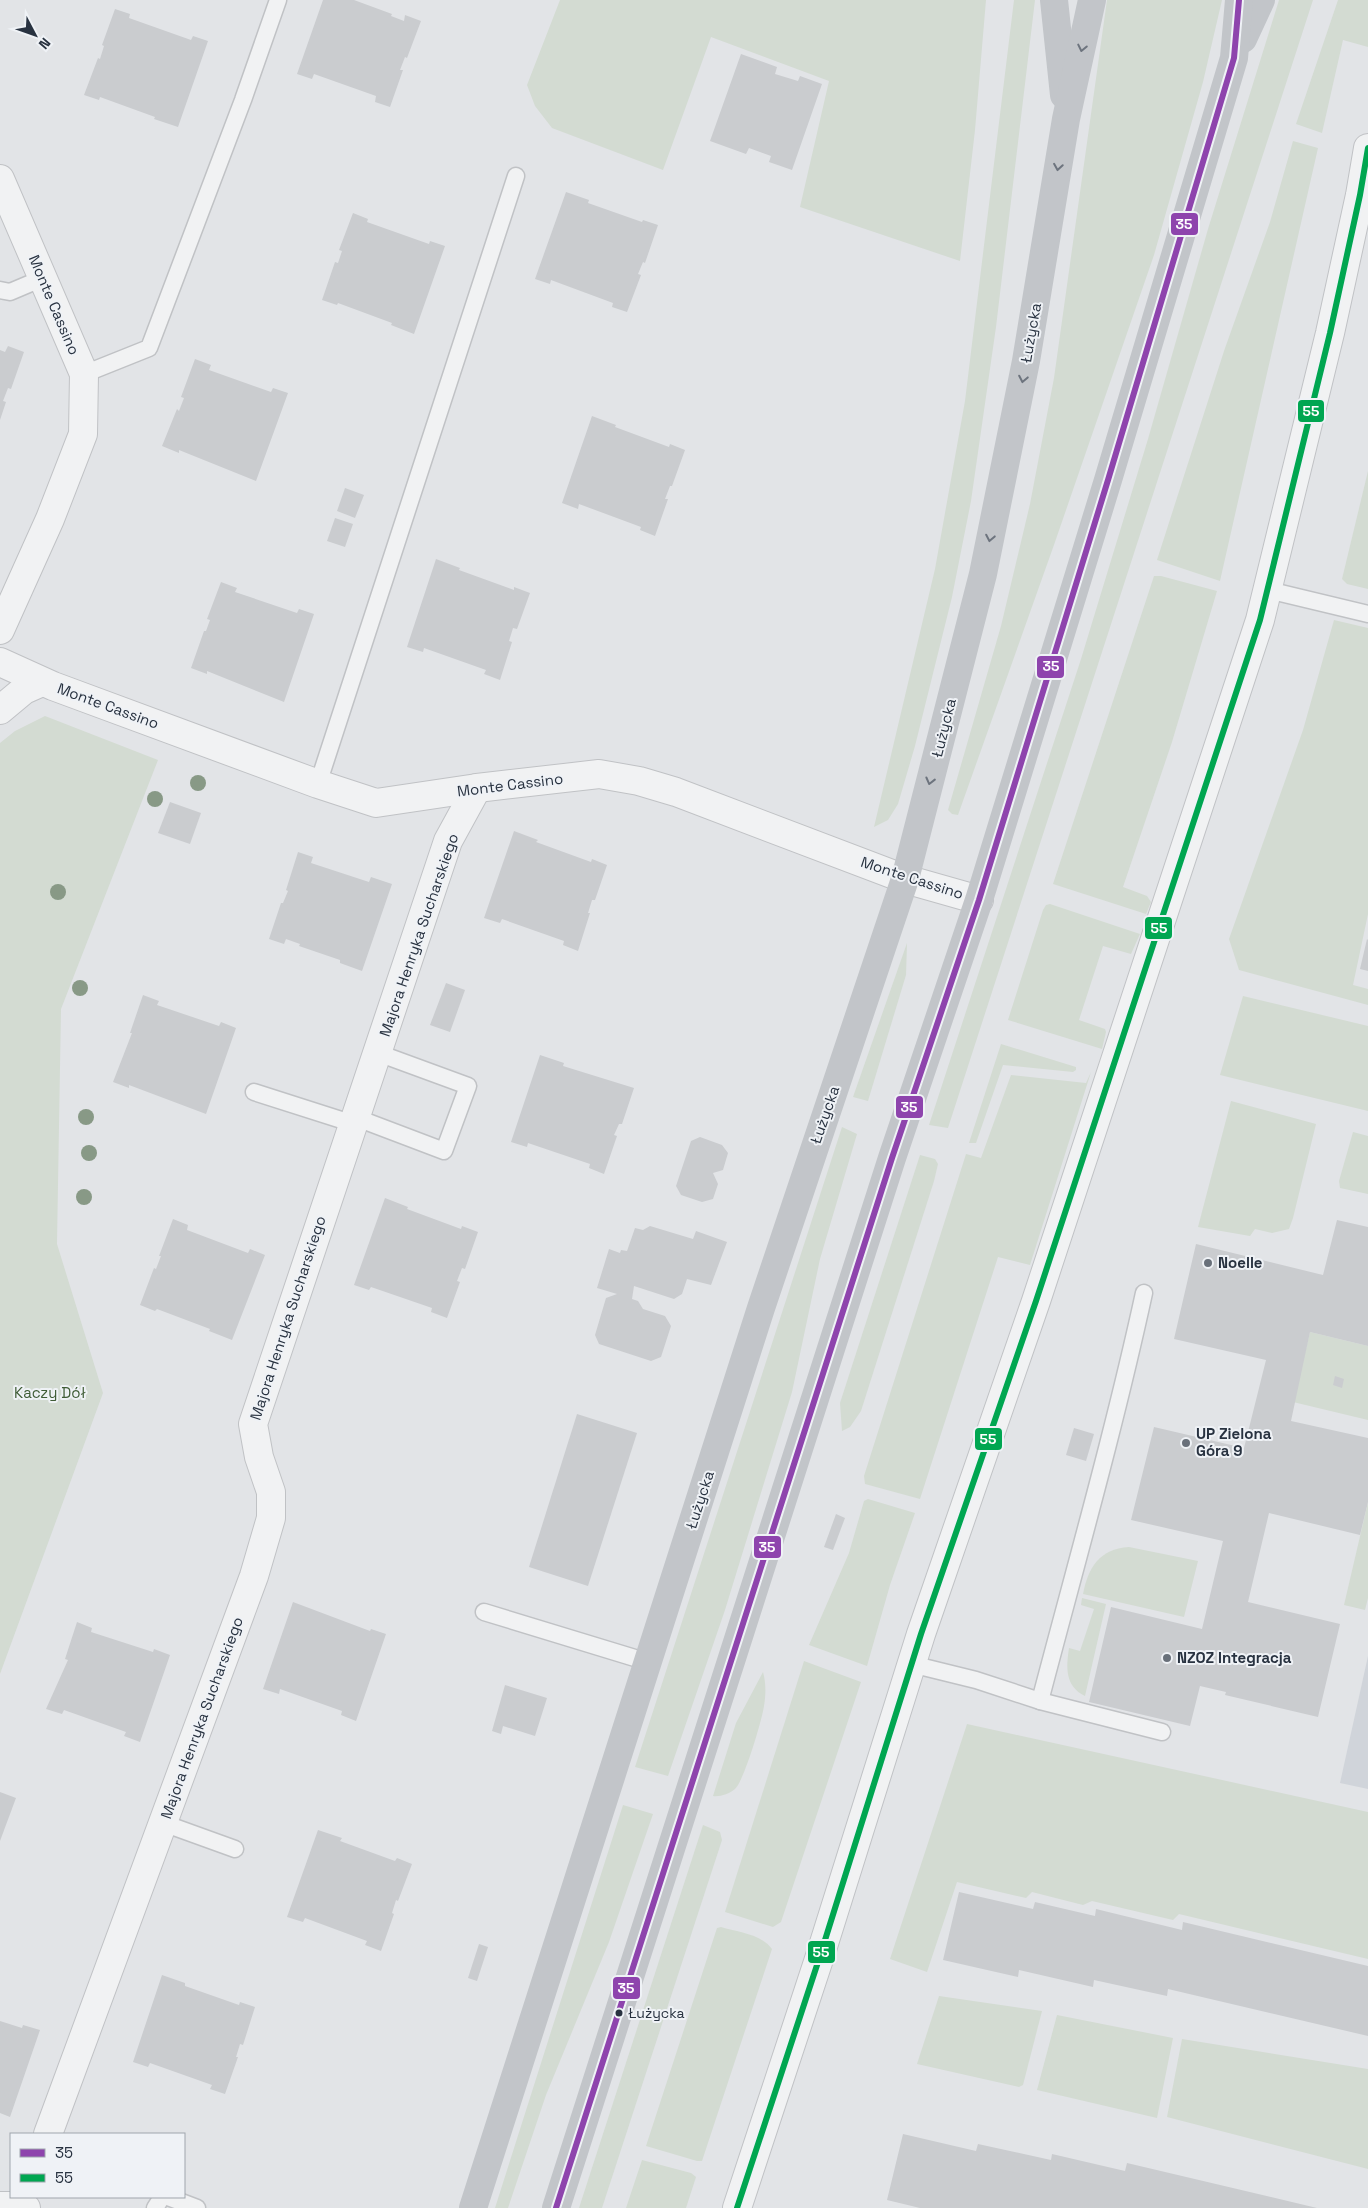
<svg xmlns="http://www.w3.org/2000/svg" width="1368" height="2208" font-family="'Space Grotesk',sans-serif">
<rect width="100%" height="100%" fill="#e2e4e7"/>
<polygon fill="#d0d4da" points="1368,1656 1368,1789 1340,1783"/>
<g fill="#d3dbd2">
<polygon points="560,0 986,0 975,130 960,261 800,207 829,81 711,37 663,170 552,128 535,106 527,85"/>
<polygon points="1014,0 1035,0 996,327 971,501 952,597 915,746 898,804 888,820 874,827 935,569 965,401"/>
<polygon points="1107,0 1222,0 1203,82 1154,255 1055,542 958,815 952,814 948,810 1001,626 1030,504 1054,378"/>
<polygon points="1279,0 1313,0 948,1128 929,1125 1081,659 1148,439 1208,229"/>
<polygon points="1338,0 1368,0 1368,47 1343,40 1322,133 1296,124"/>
<polygon points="1293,141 1318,148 1220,581 1157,560 1224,351 1270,222"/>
<polygon points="1368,471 1368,589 1347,584 1342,579"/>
<polygon points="1154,576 1161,576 1217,591 1172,742 1123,887 1147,896 1151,902 1146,914 1053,884"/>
<polygon points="1334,620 1368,628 1368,914 1353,985 1368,989 1368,1005 1239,970 1229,939 1303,730"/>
<polygon points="45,716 158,760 61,1009 57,1244 103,1393 0,1674 0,743 15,731"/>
<polygon points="1050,904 1140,934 1131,954 1103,946 1079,1020 1105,1029 1106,1032 1102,1049 1008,1020 1043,910 1046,905"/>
<polygon points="907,943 906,975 868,1101 853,1097"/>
<polygon points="1243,996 1368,1026 1368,1111 1220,1075"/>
<polygon points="1001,1044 1076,1067 1076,1070 1073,1072 1003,1065 976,1143 969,1143"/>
<polygon points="1091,1072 1030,1265 998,1257 920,1499 865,1484 864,1476 966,1154 981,1158 1011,1075 1086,1083"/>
<polygon points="1231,1101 1316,1124 1293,1218 1289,1229 1272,1233 1255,1229 1250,1236 1198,1227"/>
<polygon points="842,1127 857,1134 820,1259 792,1392 725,1610 668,1776 635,1767"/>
<polygon points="1353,1132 1368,1136 1368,1194 1340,1188 1339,1181"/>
<polygon points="920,1155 935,1159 938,1164 934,1181 861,1411 850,1427 842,1431 840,1403"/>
<polygon points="1310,1332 1368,1346 1368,1420 1293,1402"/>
<polygon points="868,1499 915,1513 890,1585 867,1666 809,1645 849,1553 864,1501"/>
<polygon points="1368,1502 1368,1598 1365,1610 1344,1605"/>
<path d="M 1129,1547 L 1198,1561 L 1184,1617 L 1083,1594 C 1088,1568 1099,1549 1129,1547 Z"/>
<path d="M 1082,1598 L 1106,1604 L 1085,1696 C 1065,1686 1066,1668 1069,1648 L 1080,1651 L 1094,1609 L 1081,1605 Z"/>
<polygon points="804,1661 861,1682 781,1922 773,1927 725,1912"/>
<path d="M 763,1672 C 766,1683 766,1694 764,1706 C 762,1720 744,1781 735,1789 C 729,1794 720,1797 713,1796 L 736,1723 Z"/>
<polygon points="967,1724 1368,1812 1368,1959 1179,1914 1173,1920 1092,1901 1083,1905 1032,1892 1026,1898 957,1882 927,1972 890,1959"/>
<polygon points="623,1805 653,1814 609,1942 546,2095 508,2208 495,2208"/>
<polygon points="703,1825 720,1832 722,1840 602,2208 579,2208"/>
<path d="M 721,1927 C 737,1932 762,1934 772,1949 L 702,2161 L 697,2161 L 646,2146 L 717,1928 Z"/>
<polygon points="939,1996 1042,2011 1023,2085 1019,2087 917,2064"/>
<polygon points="1057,2015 1173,2038 1157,2118 1037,2090"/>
<polygon points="1182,2039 1368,2069 1368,2169 1167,2117"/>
<polygon points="642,2160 691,2173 696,2177 686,2208 626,2208"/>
</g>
<g fill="#cacccf">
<polygon points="323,0 354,0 392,14 391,16 404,21 405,15 421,21 407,58 405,57 400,70 403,70 390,107 375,102 376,96 314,74 312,79 297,74"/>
<polygon points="115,9 130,14 129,18 191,40 193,36 208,41 178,127 154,119 155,117 100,97 99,100 84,95 98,58 100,59 104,46 102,45"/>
<polygon points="741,54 777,67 775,74 798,81 800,76 822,84 792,170 769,162 771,156 749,148 746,154 710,141"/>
<polygon points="566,192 589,200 588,203 642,222 643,220 658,225 645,263 643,262 638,274 641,275 627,312 612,307 613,303 551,280 550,284 535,279"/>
<polygon points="353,213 368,219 367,222 429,244 430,241 445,246 414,334 391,325 392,323 338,303 337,305 322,300 335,262 338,263 342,251 339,250"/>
<polygon points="8,346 24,352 11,389 8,388 3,401 6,402 0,420 0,350 5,352"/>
<polygon points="195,359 211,365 209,370 271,392 273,388 288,393 256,481 179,450 179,453 162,446 177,409 179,411 184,398 181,397"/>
<polygon points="592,416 616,425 615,427 669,447 670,444 685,450 672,486 670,486 665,499 668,499 655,536 640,530 641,527 579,504 578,509 562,503"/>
<polygon points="345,488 364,495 355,518 337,511"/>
<polygon points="335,518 353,524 345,547 327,541"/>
<polygon points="436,559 460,568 459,570 514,590 514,587 530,593 517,629 513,628 509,641 512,642 500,680 484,674 486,670 424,648 423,652 407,647"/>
<polygon points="221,582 237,588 235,592 297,613 299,609 314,614 284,702 207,671 207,674 191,668 204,631 206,631 210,620 207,619"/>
<polygon points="170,802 201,813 190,844 158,833"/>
<polygon points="514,831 538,840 536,842 591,862 592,859 607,865 595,900 592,900 588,913 590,913 578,951 563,945 564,941 502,919 500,923 484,918"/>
<polygon points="298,852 313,857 311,863 369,882 371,877 392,884 362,971 340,963 340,960 299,946 300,944 286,939 284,944 269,939 281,903 283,903 288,891 286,890"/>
<polygon points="1367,939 1368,940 1368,971 1360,969"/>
<polygon points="446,983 465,990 450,1032 430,1025"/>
<polygon points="143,995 159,1001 157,1005 219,1026 221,1022 236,1028 206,1114 129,1085 129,1088 113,1082 132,1033 130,1033"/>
<polygon points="540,1055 564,1063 563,1066 634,1088 622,1124 619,1124 614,1135 617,1136 604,1174 589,1168 590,1164 528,1143 527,1147 511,1142"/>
<polygon points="700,1137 722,1145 728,1153 723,1170 713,1173 718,1184 713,1199 702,1202 681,1195 676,1186 691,1141"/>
<polygon points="385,1198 408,1207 407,1209 461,1229 462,1226 478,1232 465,1269 462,1268 457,1281 460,1282 447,1318 431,1312 432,1308 371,1287 369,1290 354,1285"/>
<polygon points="173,1219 188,1225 187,1230 248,1253 250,1249 265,1255 232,1340 209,1331 210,1329 157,1309 155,1311 140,1305 154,1268 156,1269 161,1256 159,1256"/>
<polygon points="1337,1220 1368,1227 1368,1346 1310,1332 1291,1421 1368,1438 1368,1502 1360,1535 1269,1513 1248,1602 1340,1624 1318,1717 1225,1695 1226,1692 1200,1686 1190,1726 1089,1702 1111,1607 1202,1629 1223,1541 1131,1520 1154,1427 1244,1448 1266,1360 1174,1339 1196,1244 1323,1275"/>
<polygon points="650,1226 693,1239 696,1231 727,1242 711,1285 687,1279 682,1294 674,1299 634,1286 632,1299 638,1301 643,1309 665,1316 671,1326 661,1357 651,1361 599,1344 595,1335 606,1298 617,1294 597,1288 609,1249 620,1253 621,1250 627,1251 635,1228 643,1230"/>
<polygon points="1335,1376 1344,1379 1342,1388 1333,1385"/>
<polygon points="577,1414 637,1433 588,1586 529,1567"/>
<polygon points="1074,1428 1094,1434 1086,1461 1066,1455"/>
<polygon points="836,1514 845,1518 833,1550 824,1547"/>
<polygon points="293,1602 370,1631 371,1629 386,1634 356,1721 341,1715 342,1711 280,1689 279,1694 263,1689"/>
<polygon points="77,1622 92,1628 91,1632 153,1652 154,1649 170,1655 140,1742 124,1736 126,1732 64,1710 62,1714 46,1709 68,1660 65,1659"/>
<polygon points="505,1685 547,1698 535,1736 503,1726 501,1734 492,1731"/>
<polygon points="0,1792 16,1798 0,1841"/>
<polygon points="318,1830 342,1838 340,1841 395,1861 397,1858 412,1864 398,1901 396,1900 392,1913 394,1914 381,1951 365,1945 367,1941 305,1918 303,1922 287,1917"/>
<polygon points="959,1892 1033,1909 1035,1902 1095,1916 1096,1909 1182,1930 1183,1922 1368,1966 1368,2036 1168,1989 1167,1996 1094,1980 1093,1987 1019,1970 1018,1977 943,1960"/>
<polygon points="479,1944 488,1947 477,1981 468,1978"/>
<polygon points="162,1975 185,1983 185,1986 239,2005 240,2002 255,2007 243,2045 240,2044 236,2057 238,2057 225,2094 210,2089 212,2085 150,2063 148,2067 133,2062"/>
<polygon points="0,2021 22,2028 23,2025 40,2030 10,2117 0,2113"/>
<polygon points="903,2134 976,2151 978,2144 1051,2160 1052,2154 1125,2171 1127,2163 1317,2208 920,2208 887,2200"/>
</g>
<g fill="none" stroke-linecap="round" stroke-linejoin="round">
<g stroke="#c0c2c5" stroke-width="19">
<g id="lane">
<polyline points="0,290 10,292 43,278"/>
<polyline points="84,374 149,348 243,100 278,0"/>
<polyline points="1268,590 1368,614"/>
<polyline points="318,784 516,176"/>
<polyline points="254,1092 354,1124"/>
<polyline points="357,1118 444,1151 468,1086 378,1053"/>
<polyline points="484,1612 648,1662"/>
<path d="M 911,1664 L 976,1680 L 1040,1701 C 1076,1564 1114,1431 1144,1293"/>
<polyline points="1040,1701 1162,1732"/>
<polyline points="163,1823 235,1849"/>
<polyline points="168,2197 197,2208"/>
<polyline points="155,2208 162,2197"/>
</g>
</g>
<g stroke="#c0c2c5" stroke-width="30">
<g id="street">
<polyline points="0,179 84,374 83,434 50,519 0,630"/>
<polyline points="0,662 53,686 318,784 376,803 477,788 599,774 639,781 676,792 905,879 979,900"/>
<polyline points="0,710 24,690 42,682"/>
<polyline points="48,2134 254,1576 271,1518 271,1492 259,1457 253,1424 448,841 477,788"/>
<polyline points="0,2206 21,2206 26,2208"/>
<polyline points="737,2208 820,1956 921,1634 1036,1301 1260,620 1330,333 1360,195 1368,148"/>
</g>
</g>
<use href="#lane" stroke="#f1f2f3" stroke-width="16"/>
<use href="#street" stroke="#f1f2f3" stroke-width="28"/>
<g stroke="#c2c5c9" stroke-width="28">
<polyline points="1054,0 1064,95"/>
<polyline points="1243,39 1261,0"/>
<polyline points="473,2208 761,1308 905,879 983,574 1026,361 1066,119 1092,0"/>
<polyline points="556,2208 892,1158 979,900 1108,480 1234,58 1239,0"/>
</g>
<g stroke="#eff2f6" stroke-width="10">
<polyline id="bus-1" points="556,2208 892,1158 979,900 1108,480 1234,58 1239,0"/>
</g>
<g stroke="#eff2f6" stroke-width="10">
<polyline id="bus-2" points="737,2208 820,1956 921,1634 1036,1301 1260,620 1330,333 1360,195 1368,148"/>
</g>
<use href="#bus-1" stroke="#8e44ad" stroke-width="6"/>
<use href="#bus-2" stroke="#00a651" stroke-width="6"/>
</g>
<g fill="#889986">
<circle cx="198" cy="783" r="8"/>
<circle cx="155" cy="799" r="8"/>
<circle cx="58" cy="892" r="8"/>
<circle cx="80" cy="988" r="8"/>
<circle cx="86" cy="1117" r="8"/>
<circle cx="89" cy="1153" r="8"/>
<circle cx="84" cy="1197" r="8"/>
</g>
<defs><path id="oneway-chevron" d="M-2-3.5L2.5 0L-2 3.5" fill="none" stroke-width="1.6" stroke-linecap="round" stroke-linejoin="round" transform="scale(1.25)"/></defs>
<g stroke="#6d747e">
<use href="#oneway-chevron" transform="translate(1082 48) rotate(102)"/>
<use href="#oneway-chevron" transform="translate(1058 167) rotate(99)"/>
<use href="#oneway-chevron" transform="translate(1023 379) rotate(101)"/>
<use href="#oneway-chevron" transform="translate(990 538) rotate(101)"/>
<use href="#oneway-chevron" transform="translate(930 781) rotate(104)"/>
</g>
<g fill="#69707a" stroke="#eff2f6" stroke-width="2">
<circle cx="1208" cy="1263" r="5"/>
<circle cx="1186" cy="1443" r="5"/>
<circle cx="1167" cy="1658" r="5"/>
</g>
<circle fill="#283240" stroke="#eff2f6" stroke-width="2" cx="619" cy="2013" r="4.5"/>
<g text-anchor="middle" stroke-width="4" stroke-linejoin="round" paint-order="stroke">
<g font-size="14" fill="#283240" stroke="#eff2f6" text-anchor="start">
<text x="628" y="2018">Łużycka</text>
</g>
<g font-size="15" fill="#283240" stroke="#eff2f6">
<text transform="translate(54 305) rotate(67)" y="5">Monte Cassino</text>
<text transform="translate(1031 333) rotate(-80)" y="5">Łużycka</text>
<text transform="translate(108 706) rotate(20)" y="5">Monte Cassino</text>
<text transform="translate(944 728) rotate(-76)" y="5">Łużycka</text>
<text transform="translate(510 785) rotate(-7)" y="5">Monte Cassino</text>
<text transform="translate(912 878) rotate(18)" y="5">Monte Cassino</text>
<text transform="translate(419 935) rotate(-71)" y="5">Majora Henryka Sucharskiego</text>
<text transform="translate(825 1115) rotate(-71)" y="5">Łużycka</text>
<text transform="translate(288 1318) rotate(-72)" y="5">Majora Henryka Sucharskiego</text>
<text transform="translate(700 1500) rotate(-72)" y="5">Łużycka</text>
<text transform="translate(202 1718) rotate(-70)" y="5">Majora Henryka Sucharskiego</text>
</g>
<g font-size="15" font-weight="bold" fill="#283240" stroke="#eff2f6" text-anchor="start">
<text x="1218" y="1268">Noelle</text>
<text x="1196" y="1439">UP Zielona<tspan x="1196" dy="17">Góra 9</tspan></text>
<text x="1177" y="1663">NZOZ Integracja</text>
</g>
<g font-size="15" fill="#3f5c36" stroke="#eff2f6">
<text x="50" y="1398">Kaczy Dół</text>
</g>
</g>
<g stroke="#eff2f6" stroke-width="2">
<rect x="1170" y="212" width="29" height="24" rx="5" fill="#8e44ad"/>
<rect x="1297" y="399" width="28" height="24" rx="5" fill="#00a651"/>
<rect x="1036" y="655" width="29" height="24" rx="5" fill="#8e44ad"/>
<rect x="1144" y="916" width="29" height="24" rx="5" fill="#00a651"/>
<rect x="895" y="1095" width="29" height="24" rx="5" fill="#8e44ad"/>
<rect x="974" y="1427" width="29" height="24" rx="5" fill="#00a651"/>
<rect x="753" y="1535" width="29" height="24" rx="5" fill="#8e44ad"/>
<rect x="807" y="1940" width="29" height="24" rx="5" fill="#00a651"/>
<rect x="612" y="1976" width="29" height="24" rx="5" fill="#8e44ad"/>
</g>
<g font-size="14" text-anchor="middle" font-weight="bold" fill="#fff">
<text x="1184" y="229">35</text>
<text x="1311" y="416">55</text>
<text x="1051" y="671">35</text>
<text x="1159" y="933">55</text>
<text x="909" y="1112">35</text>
<text x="988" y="1444">55</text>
<text x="767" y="1552">35</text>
<text x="821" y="1957">55</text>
<text x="626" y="1993">35</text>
</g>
<rect x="10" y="2133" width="175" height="65" fill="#eff2f6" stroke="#9fa5ad"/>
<rect x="20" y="2149" width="25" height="8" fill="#8e44ad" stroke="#9fa5ad"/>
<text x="55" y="2158" font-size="15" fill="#283240">35</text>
<rect x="20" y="2174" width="25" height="8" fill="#00a651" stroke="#9fa5ad"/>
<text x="55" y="2183" font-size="15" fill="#283240">55</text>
<g transform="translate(35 35) rotate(131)" stroke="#eff2f6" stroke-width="4" paint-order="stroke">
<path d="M0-4L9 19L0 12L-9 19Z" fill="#283240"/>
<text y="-8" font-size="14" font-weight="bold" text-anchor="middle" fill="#283240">N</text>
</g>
</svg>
